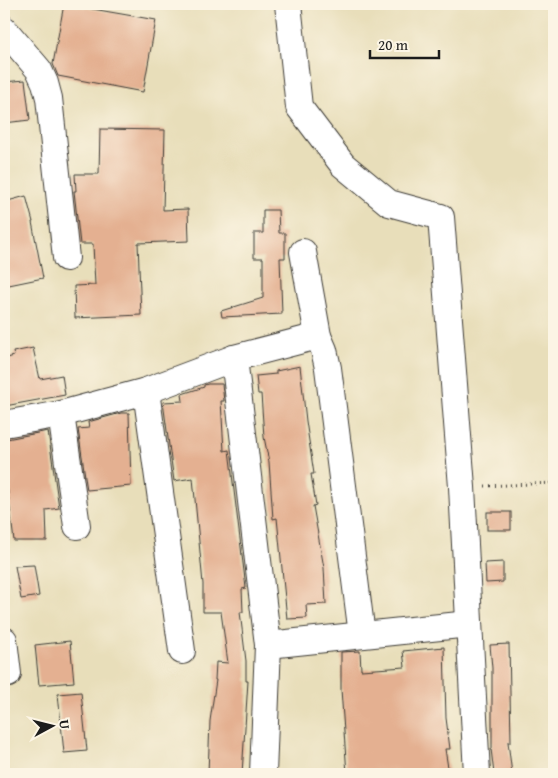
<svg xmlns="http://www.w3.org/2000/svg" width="558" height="778" font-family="'Gentium Book Plus',serif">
<rect width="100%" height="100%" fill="#fcf5e5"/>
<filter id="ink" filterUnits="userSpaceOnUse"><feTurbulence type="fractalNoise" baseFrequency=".02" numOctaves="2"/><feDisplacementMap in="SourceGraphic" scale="10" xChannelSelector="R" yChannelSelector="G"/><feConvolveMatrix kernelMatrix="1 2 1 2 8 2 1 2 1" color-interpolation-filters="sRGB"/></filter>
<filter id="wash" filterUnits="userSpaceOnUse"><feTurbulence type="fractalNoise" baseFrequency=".0096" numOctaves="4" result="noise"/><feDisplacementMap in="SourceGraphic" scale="20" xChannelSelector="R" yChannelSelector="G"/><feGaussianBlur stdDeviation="1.12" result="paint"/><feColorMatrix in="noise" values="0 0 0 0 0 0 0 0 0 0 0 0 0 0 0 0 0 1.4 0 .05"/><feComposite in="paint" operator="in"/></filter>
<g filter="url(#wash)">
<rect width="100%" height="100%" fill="#e8deba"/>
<g id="blocks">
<g fill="#e4b091">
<polygon points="64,4 156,20 143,92 58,76 53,64"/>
<polygon points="25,80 30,120 4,123 4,82"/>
<polygon points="100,129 165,130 163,210 188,209 189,241 138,243 141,315 75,318 74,286 95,285 93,244 80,244 74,191 76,191 75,174 99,174"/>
<polygon points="26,196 33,222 32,222 43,278 4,286 4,202"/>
<polygon points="263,210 278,210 279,233 285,233 285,258 280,258 282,314 222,317 221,311 263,298 263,258 254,258 254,233 263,233"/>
<polygon points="33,348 40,379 62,375 65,395 5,406 4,405 4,359 14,356 13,352"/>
<polygon points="300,366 306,421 314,474 311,474 316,505 313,506 324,568 326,604 306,605 307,618 287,619 277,518 273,519 269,462 264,437 261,394 258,394 256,376 276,374 276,371"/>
<polygon points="208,384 222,384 224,401 221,401 224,451 229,450 246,588 242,589 243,612 240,612 246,661 246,681 248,681 242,774 208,774 210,721 216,680 215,680 216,662 228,663 221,612 203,612 203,584 193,478 174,481 163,402 183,401 182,394 204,387 204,385"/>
<polygon points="121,413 129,413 131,486 87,490 78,429 89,428 88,422"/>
<polygon points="48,431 59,508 46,510 47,541 14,541 5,469 7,439"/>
<rect x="487" y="512" width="24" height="18"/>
<polygon points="503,562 503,582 486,583 485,563"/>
<polygon points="34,565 39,596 21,599 15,566"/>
<polygon points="70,641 74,682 39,685 35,645"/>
<polygon points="509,644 511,742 508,742 512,774 494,774 491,749 492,749 492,668 490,645"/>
<polygon points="444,647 446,718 450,749 445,749 449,774 347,774 341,689 341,652 360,651 361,670 405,667 403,651"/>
<polygon points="81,692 87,751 64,753 58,694"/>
</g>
</g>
</g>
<g filter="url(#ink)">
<use href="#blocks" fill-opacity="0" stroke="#3b3934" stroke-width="1"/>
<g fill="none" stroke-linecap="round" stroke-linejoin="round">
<g stroke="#3b3934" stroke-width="28">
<g id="street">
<polyline points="288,4 299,107 343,165 389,203 441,217 462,487 477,774"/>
<polyline points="4,29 39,70 45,83 49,98 66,258"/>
<polyline points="303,252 318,336 324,350 328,368 362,635"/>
<polyline points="234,358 268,645 263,774"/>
<polyline points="146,391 182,651"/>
<polyline points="61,414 77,526"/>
<polyline points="4,424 61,414 146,391 234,358 318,336"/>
<polyline points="4,640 8,674"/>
<polyline points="268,645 469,624"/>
</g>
</g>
<polyline stroke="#3b3934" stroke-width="3" stroke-dasharray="1 4" stroke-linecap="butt" points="485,486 554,483"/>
<use href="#street" stroke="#fff" stroke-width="26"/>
</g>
</g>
<rect width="558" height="778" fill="none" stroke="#fcf5e5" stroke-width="20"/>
<g transform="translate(52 726) rotate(83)" stroke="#fcf5e5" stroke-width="4" paint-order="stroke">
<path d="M0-4L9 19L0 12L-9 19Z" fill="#1c1c1c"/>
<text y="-8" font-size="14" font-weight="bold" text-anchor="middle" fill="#1c1c1c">U</text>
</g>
<path d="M370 50v8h69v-8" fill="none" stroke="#1c1c1c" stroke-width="2.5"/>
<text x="378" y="50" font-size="15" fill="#1c1c1c" stroke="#fcf5e5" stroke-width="4" paint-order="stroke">20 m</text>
</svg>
